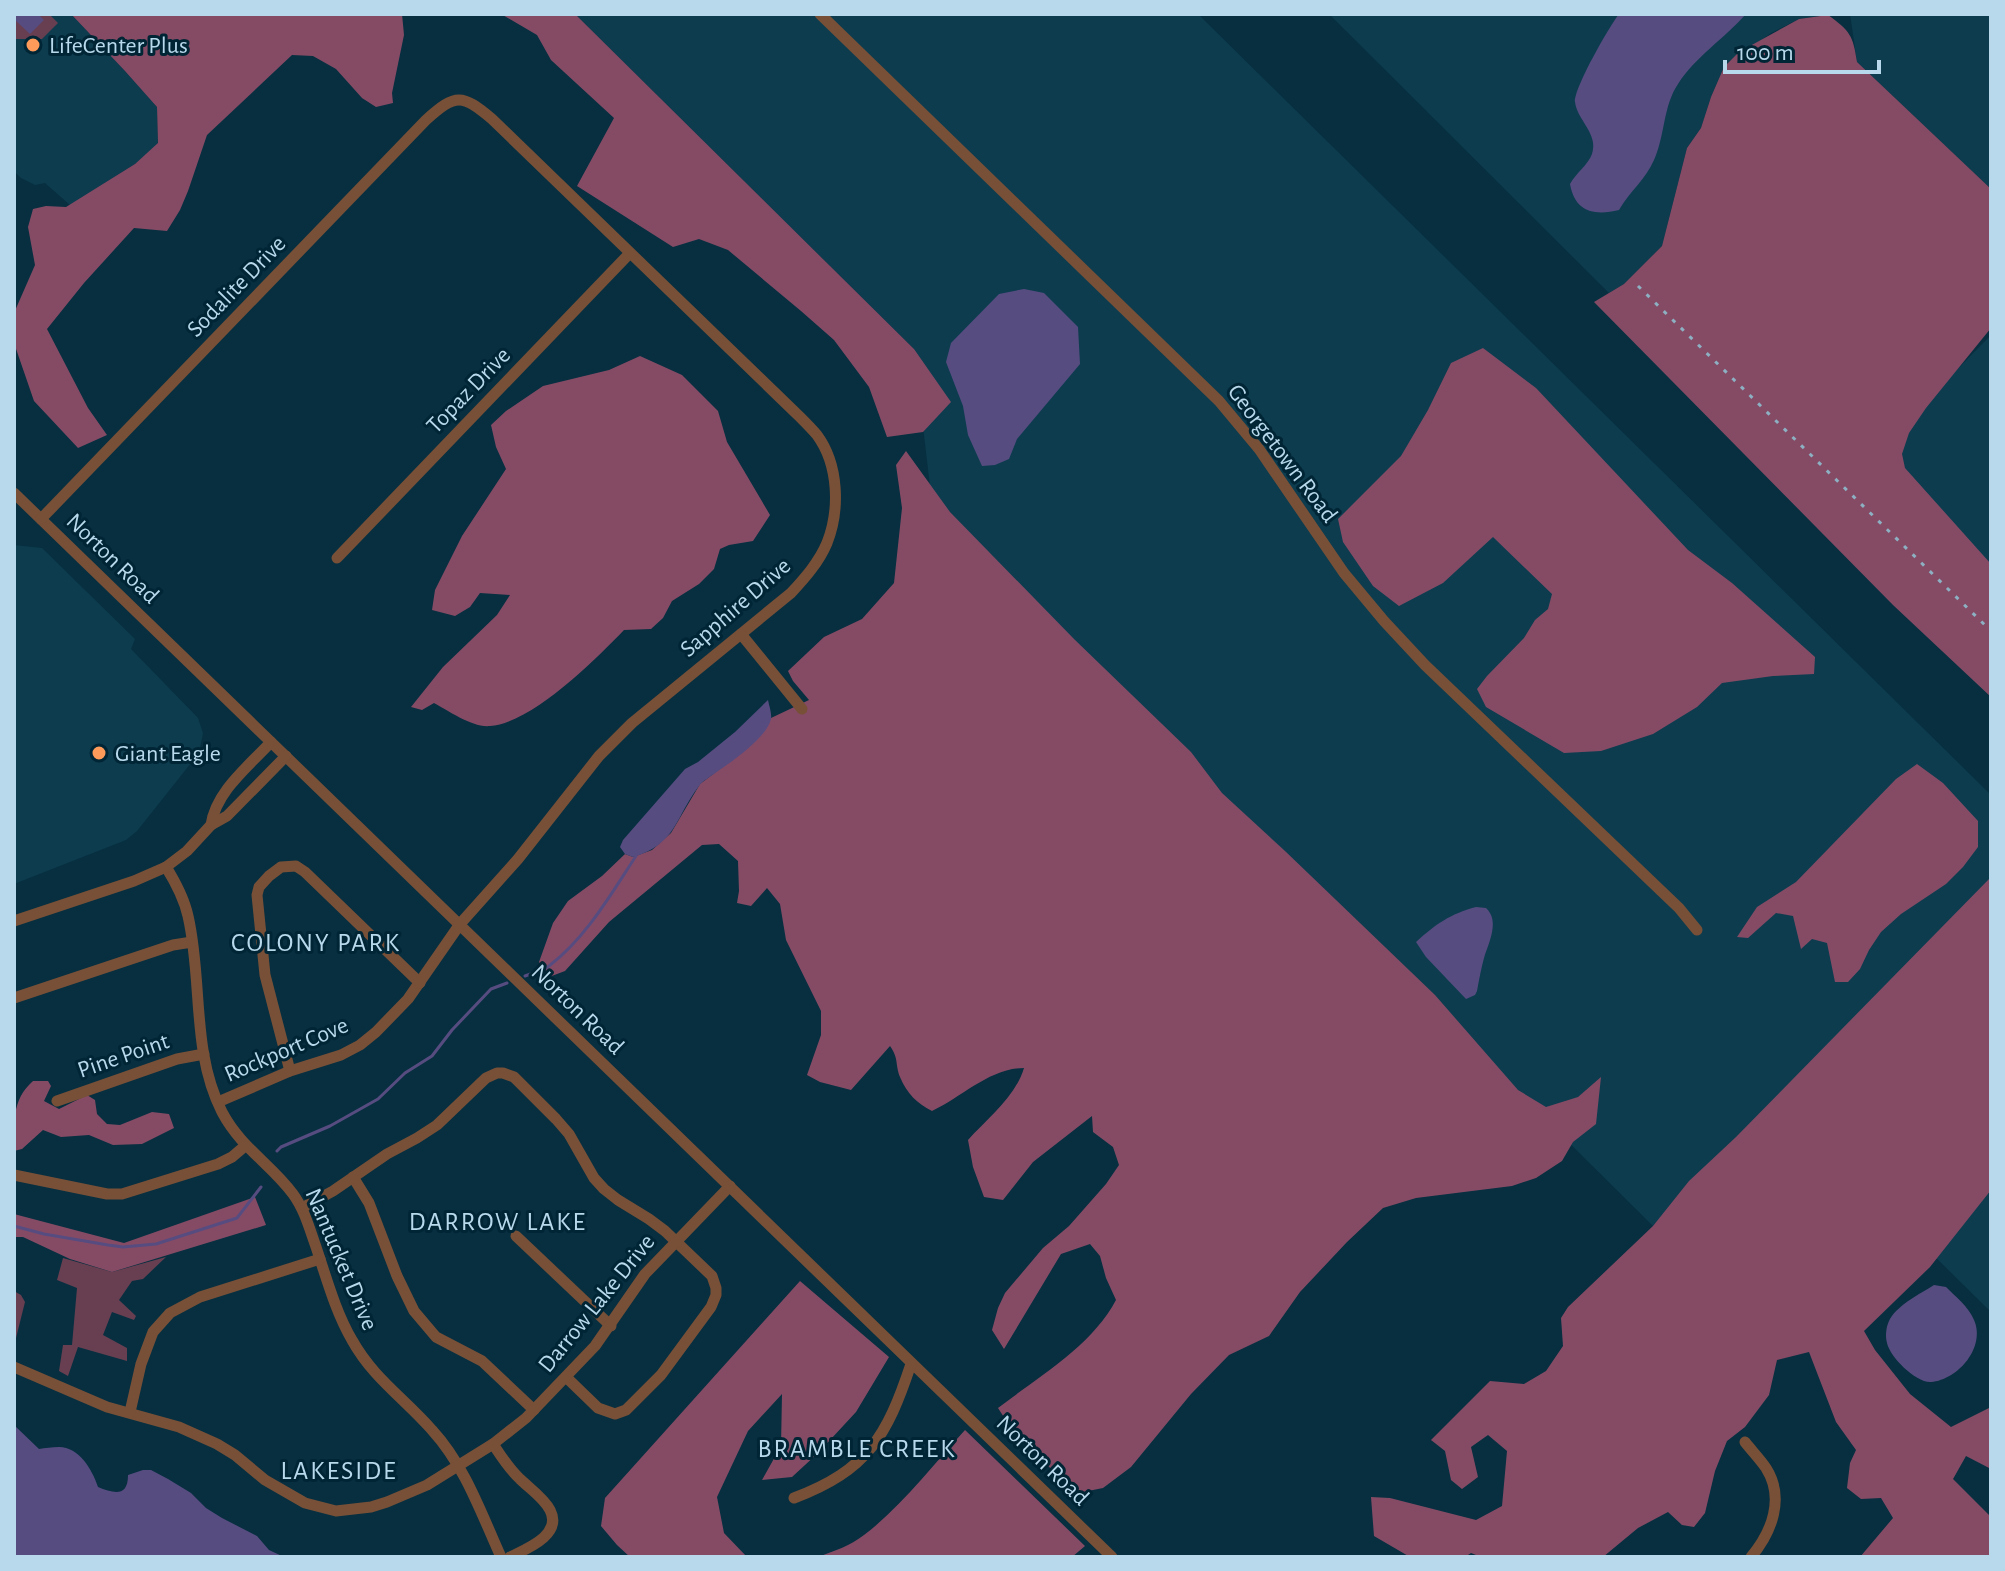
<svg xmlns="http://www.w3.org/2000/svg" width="2005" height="1571" font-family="'Alegreya Sans',sans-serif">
<rect width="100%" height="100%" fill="#072f40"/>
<g fill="#0d3c4f">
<polygon points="14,14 71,14 125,71 157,107 158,144 135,164 70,205 45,183 35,185 21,178 14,171"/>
<polygon points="575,14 1198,14 1991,795 1991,878 1653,1226 933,512 914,349"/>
<polygon points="1329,14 1828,14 1828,15 1799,19 1771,33 1724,67 1711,97 1701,128 1687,148 1662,246 1624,284 1609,293"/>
<polygon points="1850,14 1991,14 1991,189 1857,62"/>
<polygon points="1991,335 1991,570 1877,451"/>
<polygon points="14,545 42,548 135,639 131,649 198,718 203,733 199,753 137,831 126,840 14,884"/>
<polygon points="1991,1173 1991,1312 1922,1244"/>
</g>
<g fill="#673f51">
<polygon points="14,14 49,14 58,23 42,39 14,39"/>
<polygon points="166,1257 143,1279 132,1281 119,1300 136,1316 134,1320 112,1312 103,1335 127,1348 127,1361 78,1347 68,1376 59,1371 63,1345 72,1345 77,1288 57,1280 63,1258 112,1272"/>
<polygon points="14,1291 21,1295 25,1302 14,1346"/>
</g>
<g fill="#854b65">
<polygon points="71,14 402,14 404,35 392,93 393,103 376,107 362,98 336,69 313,56 292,55 207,135 188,191 180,210 167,231 134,228 84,283 47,329 88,408 107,435 78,448 34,401 14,343 14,313 35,265 28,227 33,209 46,206 66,207 135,164 158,143 157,107 125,71"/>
<polygon points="501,14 575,14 914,349 951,402 923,432 887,437 869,387 834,340 801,311 728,250 699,239 673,247 577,186 614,118 551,60 537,35"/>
<path d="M 1828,15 C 1850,31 1853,35 1857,62 L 1991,189 L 1991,328 L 1926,408 L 1909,433 L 1902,454 L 1905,468 L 1991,564 L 1991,697 L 1893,605 L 1594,302 L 1624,284 L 1662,246 L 1687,148 L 1701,128 L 1711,97 L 1724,67 L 1739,52 L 1799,19 Z"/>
<polygon points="1483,348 1536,388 1688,550 1732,583 1815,657 1814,674 1773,676 1722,683 1697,707 1653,734 1601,751 1564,753 1486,707 1477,689 1487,676 1524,638 1535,620 1548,609 1552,594 1493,537 1443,583 1399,606 1373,586 1343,542 1338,519 1401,456 1428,410 1451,363"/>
<path d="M 640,356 L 682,375 L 718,411 L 727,442 L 770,515 L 753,541 L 729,545 L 720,549 L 714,569 L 699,584 L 672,601 L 663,618 L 651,629 L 624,630 C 595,660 532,723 490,726 C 473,728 449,711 434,703 L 422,710 L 411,707 L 443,667 L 497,615 L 510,595 L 480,593 L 470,607 L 455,616 L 432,610 L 435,590 L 462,536 L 506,469 L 496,447 L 491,425 L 506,411 L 543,386 L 609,370 Z"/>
<path d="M 906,451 L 950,512 L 1074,639 L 1191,752 L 1222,793 L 1285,851 L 1435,995 L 1518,1090 L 1546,1107 L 1578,1097 L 1601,1077 L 1596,1124 L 1573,1142 L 1562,1161 L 1536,1178 L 1512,1186 L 1416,1198 L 1383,1208 L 1347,1242 L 1300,1292 L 1269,1336 L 1229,1355 L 1191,1394 L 1131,1467 L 1103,1488 L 1078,1493 L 1018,1439 L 998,1408 C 1038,1377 1092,1346 1116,1300 L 1106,1278 L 1100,1256 L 1090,1244 L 1061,1254 L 1004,1349 L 992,1330 L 998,1308 L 1005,1293 L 1043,1248 L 1069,1226 L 1106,1184 L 1119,1165 L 1113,1147 L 1093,1132 L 1092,1116 L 1033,1162 L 1003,1200 L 984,1197 L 973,1167 L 968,1140 C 987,1119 1016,1096 1024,1068 C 990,1068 962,1097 932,1111 C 917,1103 907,1094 900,1077 C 895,1064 899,1059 890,1046 L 851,1090 L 820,1082 L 807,1075 L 821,1035 L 821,1011 L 786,940 L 780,904 L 767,888 L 751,906 L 737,903 L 739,891 L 738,861 L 719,844 L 702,845 L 609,922 L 565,971 L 549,977 L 539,962 L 553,923 L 568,901 L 602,876 L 625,854 L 633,857 L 652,850 L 671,833 L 700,784 L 745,750 L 758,738 L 771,718 L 809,700 L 793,681 L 788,671 L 824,637 L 862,619 L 894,583 L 902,508 L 896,465 Z"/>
<polygon points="1917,764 1943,783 1978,821 1978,847 1963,867 1946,884 1901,914 1881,932 1869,950 1860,969 1848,982 1835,982 1827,943 1812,939 1801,949 1793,916 1776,913 1748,938 1737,937 1757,907 1796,882 1896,779"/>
<polygon points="1991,877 1991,1190 1930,1267 1864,1331 1875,1350 1910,1394 1951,1427 1991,1407 1991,1469 1966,1456 1953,1479 1991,1517 1991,1557 1860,1557 1893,1518 1881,1498 1861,1499 1847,1488 1850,1463 1856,1450 1836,1422 1809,1352 1777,1360 1769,1395 1745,1427 1727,1441 1715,1471 1705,1513 1694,1527 1682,1525 1668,1512 1638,1528 1603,1557 1481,1557 1471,1553 1465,1557 1410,1557 1374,1536 1371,1497 1390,1498 1476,1520 1502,1506 1507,1451 1488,1435 1471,1447 1478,1477 1462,1489 1451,1480 1445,1451 1431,1440 1490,1381 1524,1384 1546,1371 1563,1346 1561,1318 1568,1307 1653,1226 1689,1181 1736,1137"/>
<path d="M 33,1081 L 48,1081 L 51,1086 L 44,1101 L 59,1109 L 87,1095 L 95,1100 L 97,1114 L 107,1124 L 120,1125 L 152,1112 L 169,1114 L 174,1128 L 142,1144 L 113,1145 L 89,1135 L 61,1137 L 43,1130 L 22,1149 L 14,1151 C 14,1125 11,1100 33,1081 Z"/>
<polygon points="255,1197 266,1225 112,1272 70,1259 23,1237 14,1237 14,1214 124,1243"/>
<polygon points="800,1281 889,1357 856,1412 818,1453 792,1477 762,1480 781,1446 782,1394 748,1431 717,1497 724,1533 747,1557 630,1557 617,1545 601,1526 605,1498"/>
<path d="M 965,1430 L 1085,1546 L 1072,1557 L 818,1557 C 834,1551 850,1546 864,1535 C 900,1508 934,1464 965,1430 Z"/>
</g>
<g fill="#574c80">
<polygon points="14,14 38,14 44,20 30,34 14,19"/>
<path d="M 1619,14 L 1746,14 C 1724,39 1696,56 1678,84 C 1663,106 1665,136 1654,160 C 1646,179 1629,192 1619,210 C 1594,216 1575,212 1570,184 C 1576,173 1588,165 1592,154 C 1599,134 1577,120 1575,102 C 1574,88 1609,27 1619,14 Z"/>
<polygon points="1024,289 1044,293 1078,327 1080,364 1017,439 1009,459 995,465 982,466 968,435 963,406 946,362 951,343 999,294"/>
<path d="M 768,700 C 769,705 772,714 771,719 C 767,737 733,761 718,771 C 712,776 703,780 699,786 C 675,817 677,844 633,857 L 625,854 L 620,847 L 623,840 L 685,769 L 698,762 L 735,732 Z"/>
<path d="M 1476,907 L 1486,908 C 1500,921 1489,942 1484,958 C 1481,969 1479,980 1477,991 L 1475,995 L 1466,999 L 1426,957 L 1416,942 C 1436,924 1450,914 1476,907 Z"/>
<path d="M 1934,1285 L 1946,1287 C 1955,1296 1969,1307 1974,1320 C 1986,1347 1958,1380 1931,1382 C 1916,1383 1890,1357 1887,1343 C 1885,1336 1886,1326 1890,1319 C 1899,1304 1920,1294 1934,1285 Z"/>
<path d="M 14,1425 L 39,1449 C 45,1448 52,1447 59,1447 C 79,1447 92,1469 98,1487 C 113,1493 128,1498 128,1475 L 143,1470 L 151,1470 L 168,1479 L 191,1493 L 206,1508 L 222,1518 L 257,1536 L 269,1550 L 284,1557 L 14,1557 Z"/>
</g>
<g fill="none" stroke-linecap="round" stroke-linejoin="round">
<g stroke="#574c80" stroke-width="3">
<path d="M 525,976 C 533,973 542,971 549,966 C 586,938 611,894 636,856"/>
<polyline points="277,1151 281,1147 330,1126 378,1099 405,1073 432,1056 452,1030 491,989 507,983"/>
<polyline points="14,1226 44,1234 108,1245 123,1247 156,1244 237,1218 261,1187"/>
</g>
<g stroke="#785037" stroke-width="11">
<polyline points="820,14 1219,401 1259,449 1344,573 1384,621 1425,665 1679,908 1697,930"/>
<polyline points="14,493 1112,1557"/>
<path d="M 41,519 L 426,120 C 456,93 462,94 492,119 L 800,417 C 806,423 812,429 817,435 C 839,465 840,510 827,543 C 819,562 805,578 791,593 L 632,723 L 599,756 L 518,859 L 460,924 L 408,999 L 376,1032 L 360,1045 L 341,1055 L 290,1071 L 218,1102"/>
<polyline points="337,558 630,253"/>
<polyline points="741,634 802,709"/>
<path d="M 211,825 C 216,791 249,766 271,742"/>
<path d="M 166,867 C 176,883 184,898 188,916 C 203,981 191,1051 222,1112 C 241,1148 271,1164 293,1194 C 304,1209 309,1227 315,1244 C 326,1276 335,1311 352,1340 C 373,1378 404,1398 432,1430 C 465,1466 481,1513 501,1557"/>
<polyline points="14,921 134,881 166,867 187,851 211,825 227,816 286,756"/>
<polyline points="14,998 173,945 192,942"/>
<polyline points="290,1071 265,975 257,895 259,887 269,876 281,867 296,866 305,872 420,983"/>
<polyline points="57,1101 177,1059 204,1054"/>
<polyline points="14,1175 107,1194 122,1194 218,1164 232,1157 245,1146"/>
<polyline points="353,1177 369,1203 397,1276 414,1311 436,1337 482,1361 534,1410"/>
<polyline points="302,1208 333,1191 387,1154 417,1138 437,1125 486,1078 497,1073 503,1073 514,1077 556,1119 569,1134 594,1178 604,1189 618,1200 649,1219 665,1231 712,1276 716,1288 716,1295 711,1307 661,1375 626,1410 615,1414 598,1408 566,1377"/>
<polyline points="516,1236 611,1326"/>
<polyline points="14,1367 107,1407 179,1427 217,1444 235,1455 265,1480 305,1503 336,1511 371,1507 387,1502 427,1485 493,1444 526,1418 595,1346 645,1274 730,1186"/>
<polyline points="130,1412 141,1364 153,1332 170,1313 200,1297 320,1259"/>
<path d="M 1745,1442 C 1752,1451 1760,1459 1766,1468 C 1785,1498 1772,1532 1751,1557"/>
<path d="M 493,1444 C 501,1456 509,1469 520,1479 C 529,1488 544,1498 550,1510 C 563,1535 526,1549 510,1557"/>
<path d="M 794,1498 C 868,1470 887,1436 911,1364"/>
</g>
<polyline stroke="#8db0c2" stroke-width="3" stroke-dasharray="4 8" stroke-linecap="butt" points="1638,286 1991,631"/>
</g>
<g fill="#ff9b5a" stroke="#002535" stroke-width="3">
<circle cx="33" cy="45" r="8"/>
<circle cx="99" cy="753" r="8"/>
</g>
<g text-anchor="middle" stroke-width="6" stroke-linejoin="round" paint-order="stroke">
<g font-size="24" fill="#b7d9eb" stroke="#002535" text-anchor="start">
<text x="49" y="53">LifeCenter Plus</text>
<text x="115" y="761">Giant Eagle</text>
</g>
<g font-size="24" fill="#b7d9eb" stroke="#002535">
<text transform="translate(236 286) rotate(-46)" y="8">Sodalite Drive</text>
<text transform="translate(468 390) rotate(-46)" y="8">Topaz Drive</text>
<text transform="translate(1283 453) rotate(53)" y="8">Georgetown Road</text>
<text transform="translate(113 558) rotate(44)" y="8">Norton Road</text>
<text transform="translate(735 607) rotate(-41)" y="8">Sapphire Drive</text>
<text transform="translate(578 1009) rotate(44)" y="8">Norton Road</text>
<text transform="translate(286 1049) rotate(-23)" y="8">Rockport Cove</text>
<text transform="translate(123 1055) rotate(-19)" y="8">Pine Point</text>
<text transform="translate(342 1259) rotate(67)" y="8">Nantucket Drive</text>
<text transform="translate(596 1303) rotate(-51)" y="8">Darrow Lake Drive</text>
<text transform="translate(1043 1460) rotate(44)" y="8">Norton Road</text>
</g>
<g font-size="26" letter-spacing="2" fill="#b7d9eb" stroke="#002535">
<text x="316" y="951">COLONY PARK</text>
<text x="498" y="1230">DARROW LAKE</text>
<text x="857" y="1457">BRAMBLE CREEK</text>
<text x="339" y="1479">LAKESIDE</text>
</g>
</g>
<rect width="2005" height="1571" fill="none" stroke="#b7d9eb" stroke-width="32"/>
<path d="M1725 60v12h154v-12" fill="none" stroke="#b7d9eb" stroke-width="4"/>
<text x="1737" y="60" font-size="24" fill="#b7d9eb" stroke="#002535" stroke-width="6" paint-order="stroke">100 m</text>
</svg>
